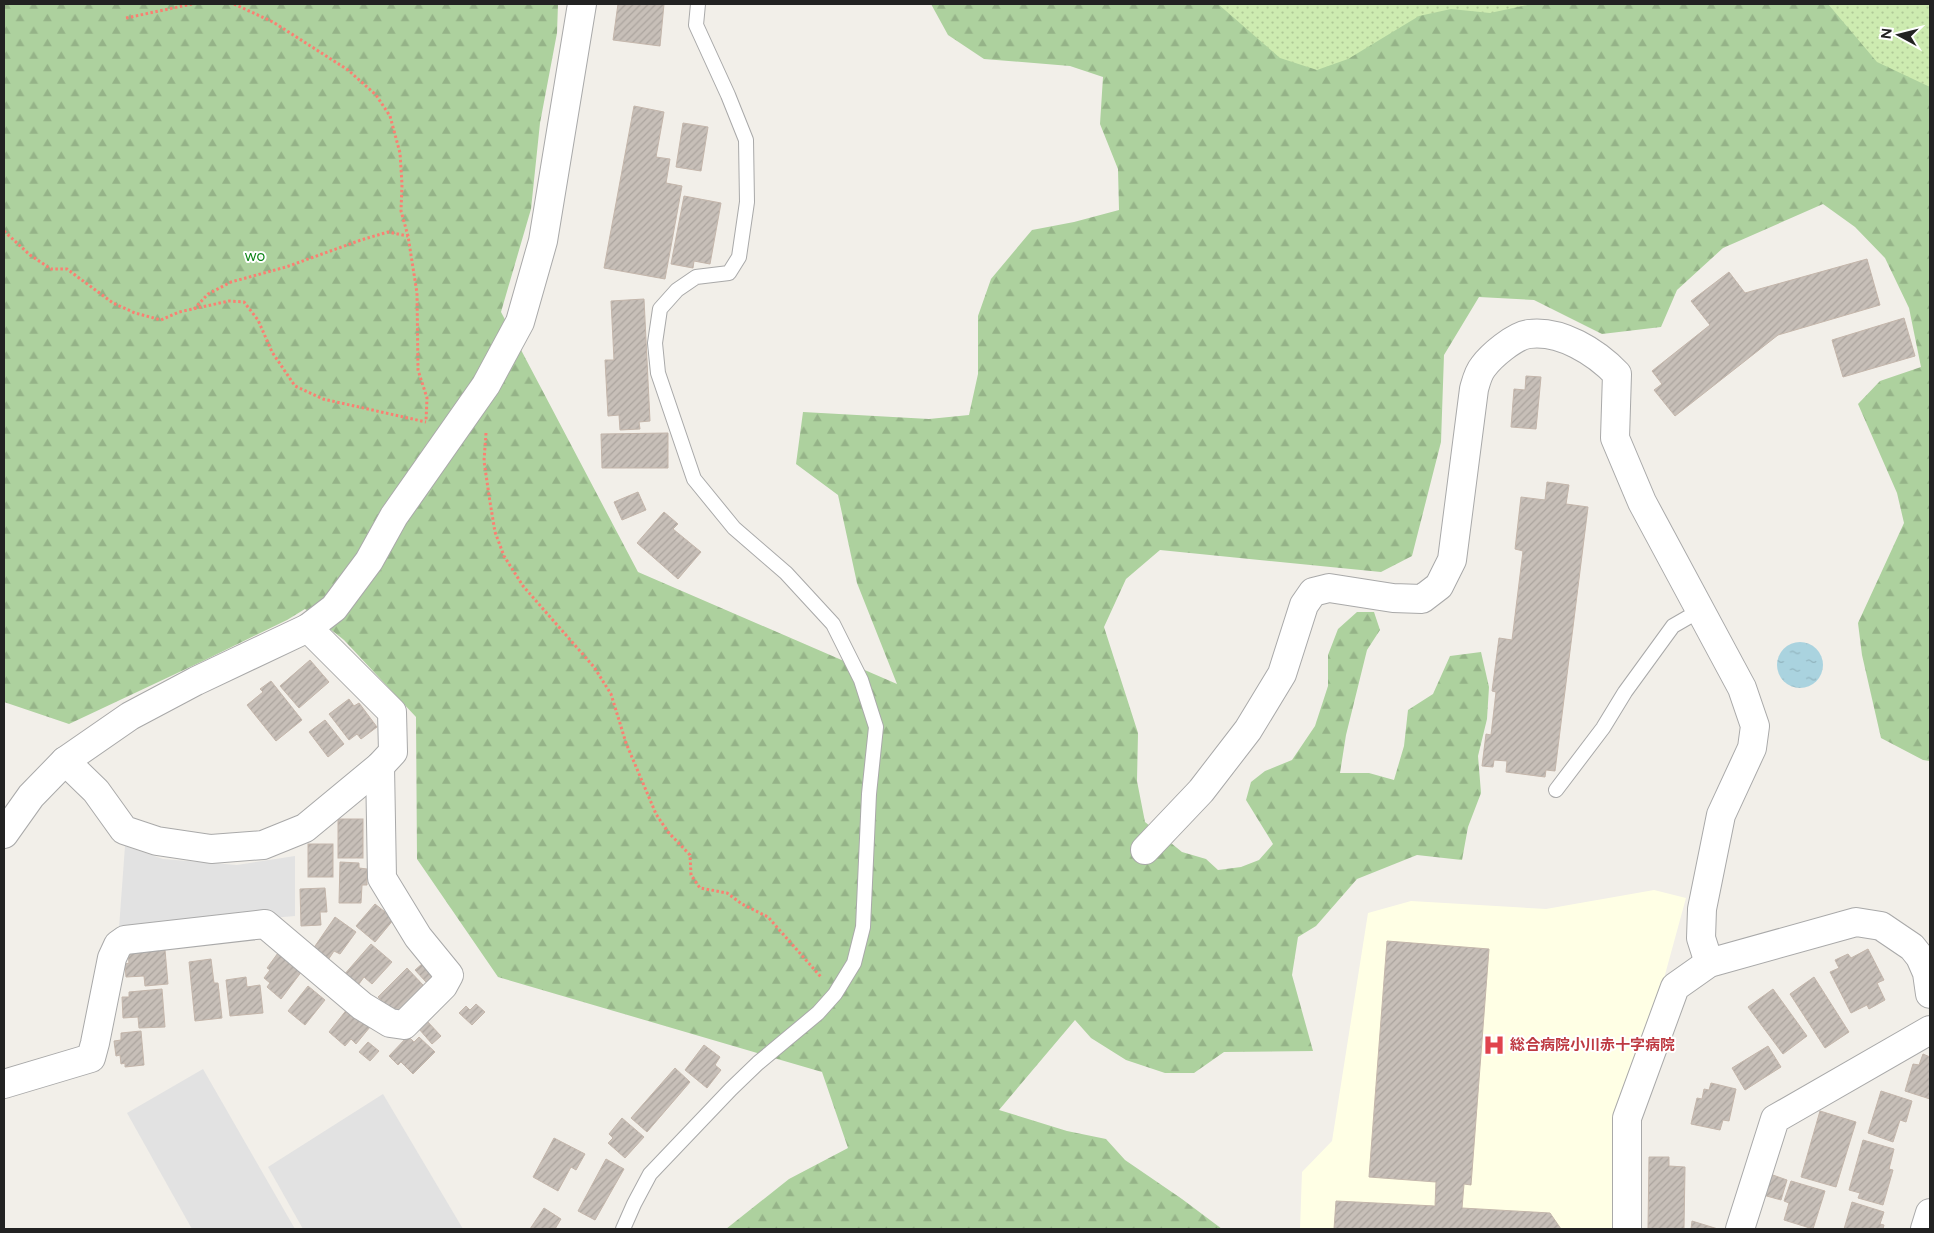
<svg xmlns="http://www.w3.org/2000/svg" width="1934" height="1233" font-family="Figtree,'Noto Sans JP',sans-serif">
<defs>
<pattern id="grass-dots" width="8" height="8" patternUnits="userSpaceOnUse" patternTransform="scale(1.25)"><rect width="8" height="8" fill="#cdebb0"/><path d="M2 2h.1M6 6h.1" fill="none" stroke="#b0c997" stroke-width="1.8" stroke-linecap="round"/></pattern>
<pattern id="forest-firs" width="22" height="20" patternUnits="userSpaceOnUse" patternTransform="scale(1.25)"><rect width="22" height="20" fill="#add19e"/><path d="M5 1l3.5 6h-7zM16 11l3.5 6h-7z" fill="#95b388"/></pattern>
<pattern id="water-ripples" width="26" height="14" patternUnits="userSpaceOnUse" patternTransform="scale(1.25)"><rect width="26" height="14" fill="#aad3df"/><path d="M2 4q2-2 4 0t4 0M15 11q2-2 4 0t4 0" fill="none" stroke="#92b5bf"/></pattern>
<pattern id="building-hatch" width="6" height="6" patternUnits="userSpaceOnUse" patternTransform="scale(1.25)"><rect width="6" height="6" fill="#c7bfb8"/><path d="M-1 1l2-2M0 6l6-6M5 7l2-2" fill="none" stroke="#aba49e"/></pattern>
</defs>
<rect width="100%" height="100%" fill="#f2efe9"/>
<polygon fill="#ffffe5" points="1654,890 1686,898 1663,982 1616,1229 1300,1229 1302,1172 1332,1141 1368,913 1411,901 1546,909"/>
<g fill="url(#grass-dots)">
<polygon points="1112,4 1544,4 1316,133"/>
<polygon points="1768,4 1930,4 1930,126"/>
</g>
<polygon fill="url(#forest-firs)" points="4,4 558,4 557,33 540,123 531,209 501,312 638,572 897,684 857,583 838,495 796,464 803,412 929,419 969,415 978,374 978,316 991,279 1032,230 1074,222 1119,210 1118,169 1100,124 1103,77 1070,66 984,59 948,35 931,4 1218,4 1280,58 1317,70 1348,59 1419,16 1451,9 1490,13 1532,4 1828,4 1877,62 1930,87 1930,761 1923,760 1881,738 1862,655 1858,623 1904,523 1897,493 1858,404 1880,381 1921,367 1909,308 1885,258 1855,227 1823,204 1723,248 1677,290 1661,327 1602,334 1534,300 1479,297 1444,355 1441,442 1412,556 1381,572 1160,550 1126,579 1104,627 1138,733 1137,781 1145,822 1182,852 1206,859 1218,870 1241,867 1259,860 1273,844 1246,800 1251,782 1265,771 1292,760 1315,726 1328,686 1328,655 1338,629 1357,612 1374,612 1380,630 1367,650 1346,735 1340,773 1369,773 1394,780 1404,746 1408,710 1433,694 1450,656 1481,652 1489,687 1487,719 1478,756 1481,793 1468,827 1462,860 1417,855 1357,879 1316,926 1298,937 1292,975 1313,1051 1224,1052 1194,1073 1165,1073 1126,1060 1091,1038 1075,1020 999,1110 1067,1131 1106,1139 1125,1160 1182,1199 1222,1229 726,1229 789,1179 848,1148 822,1072 498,977 417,859 416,717 344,640 305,609 287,620 205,660 69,724 4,702"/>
<g fill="#e2e2e2">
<polygon points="125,846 163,859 237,865 295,856 295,916 125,931 119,928"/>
<polygon points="203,1069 295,1229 192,1229 127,1113"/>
<polygon points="383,1094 463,1229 303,1229 268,1167"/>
</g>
<circle fill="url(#water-ripples)" cx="1800" cy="665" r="23"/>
<g fill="url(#building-hatch)" stroke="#c4b6ab">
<polygon points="618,4 664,4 660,46 613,40"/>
<polygon points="634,106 664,112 656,157 670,159 666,183 682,186 665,279 604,268"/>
<polygon points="683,123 708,127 701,171 676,167"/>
<polygon points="684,196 721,203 710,264 694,261 693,268 671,264"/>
<polygon points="1867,259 1880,305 1778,335 1675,416 1654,390 1662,384 1652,371 1710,325 1691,301 1729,272 1745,293"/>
<polygon points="644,299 650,421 639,422 640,429 620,430 619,415 608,416 605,360 614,360 611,301"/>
<polygon points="1904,318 1915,356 1843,377 1832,340"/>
<polygon points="1526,376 1541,377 1536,429 1511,427 1514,389 1525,390"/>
<polygon points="668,433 668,468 602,468 601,434"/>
<polygon points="1547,482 1569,485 1566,504 1588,507 1555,771 1546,770 1545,777 1506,772 1507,761 1494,760 1493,767 1482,766 1486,734 1491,735 1496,692 1492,691 1499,638 1512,640 1523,551 1515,549 1521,497 1545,500"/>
<polygon points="638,492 646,510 622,520 614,502"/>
<polygon points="664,512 678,524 673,529 701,552 678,579 637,543"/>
<polygon points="310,660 329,682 299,708 280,686"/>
<polygon points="271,681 302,720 276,741 247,705 263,692 260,689"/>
<polygon points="349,699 354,706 359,703 377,727 361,739 357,734 349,740 329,714"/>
<polygon points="325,720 344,744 328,757 309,732"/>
<rect x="338" y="819" width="25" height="39"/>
<rect x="308" y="844" width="25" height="33"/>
<polygon points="340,862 359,863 359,868 367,869 367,885 362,885 361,903 339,903"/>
<polygon points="325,888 327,912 320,912 321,925 301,926 300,889"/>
<polygon points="375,904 394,919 375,942 356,926"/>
<polygon points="335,917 356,932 340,954 334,951 328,960 313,949"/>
<polygon points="1387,941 1489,949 1471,1185 1464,1184 1462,1208 1550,1213 1561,1229 1334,1229 1336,1201 1435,1206 1436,1182 1369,1177"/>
<polygon points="371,944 392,962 372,984 364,977 356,988 343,976"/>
<polygon points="1868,949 1884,980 1877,983 1885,1000 1869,1009 1867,1005 1851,1013 1830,972 1839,968 1835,960 1848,954 1851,958"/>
<polygon points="165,950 168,984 145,986 144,976 126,977 125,964 129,963 128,953"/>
<polygon points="278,953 302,971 281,999 267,987 270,983 264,978 270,970 267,968"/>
<polygon points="211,959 214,983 218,983 222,1018 195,1021 189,962"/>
<polygon points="422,964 432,976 426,982 415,970"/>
<polygon points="407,968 423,985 395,1014 378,997"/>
<polygon points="246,977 247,987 260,985 263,1013 230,1016 226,980"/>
<polygon points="1814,977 1849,1032 1825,1048 1790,994"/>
<polygon points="308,986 325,1000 305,1025 288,1011"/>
<polygon points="162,989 165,1027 139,1028 138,1017 123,1018 122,997 129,997 129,992"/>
<polygon points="1773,989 1807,1036 1783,1054 1748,1007"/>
<polygon points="476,1004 485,1012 472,1025 459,1013 466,1006 470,1010"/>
<polygon points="348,1008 370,1027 356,1044 351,1039 345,1046 329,1032"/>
<polygon points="427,1021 441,1036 432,1044 419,1029"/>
<polygon points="141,1031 144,1065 125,1067 125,1063 121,1064 120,1055 116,1056 114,1041 121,1040 121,1033"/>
<polygon points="408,1036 414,1042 419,1037 435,1052 413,1074 401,1062 398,1065 389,1056"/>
<polygon points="368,1042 379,1051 370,1061 359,1052"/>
<polygon points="704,1045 720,1057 715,1065 721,1070 707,1088 685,1070"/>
<polygon points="1768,1046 1781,1067 1745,1090 1732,1068"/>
<polygon points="1923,1054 1930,1057 1930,1099 1905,1091 1913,1064 1919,1065"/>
<polygon points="675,1068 690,1082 647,1132 631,1118"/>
<polygon points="1711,1083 1736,1089 1729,1121 1723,1120 1720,1130 1691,1124 1697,1098 1702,1099 1704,1089 1709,1090"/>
<polygon points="1881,1091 1912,1101 1906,1122 1900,1120 1893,1142 1868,1133"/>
<polygon points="1820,1111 1856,1122 1836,1187 1801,1177"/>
<polygon points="622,1118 644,1137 625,1158 608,1143 613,1138 609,1134"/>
<polygon points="554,1138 585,1154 576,1170 571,1167 558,1191 533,1177"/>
<polygon points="1863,1140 1894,1149 1889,1169 1893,1170 1883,1205 1858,1198 1860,1193 1849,1190"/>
<polygon points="1649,1157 1669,1157 1669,1166 1685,1167 1684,1229 1648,1229"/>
<polygon points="606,1159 624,1169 595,1220 578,1211"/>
<polygon points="1770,1174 1787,1180 1781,1200 1763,1195"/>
<polygon points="1791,1181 1825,1191 1813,1229 1784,1220 1789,1203 1784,1201"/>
<polygon points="1852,1202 1884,1212 1880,1224 1884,1225 1883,1229 1844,1229"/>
<polygon points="544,1208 561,1219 555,1229 530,1229"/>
<polygon points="1692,1221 1718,1229 1691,1229"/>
</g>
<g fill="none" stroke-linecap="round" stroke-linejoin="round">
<g stroke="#a9a9a9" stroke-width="16">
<g id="service">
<polyline points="1556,790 1603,728 1625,692 1673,626 1699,611"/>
<polyline points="623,1229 634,1204 650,1174 731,1089 758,1063 818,1013 835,994 854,963 863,927 869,794 876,727 861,680 833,624 786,573 734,528 694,479 658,373 655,343 660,309 677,290 696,277 729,273 739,257 747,202 746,140 728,95 696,25 698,4"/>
</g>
</g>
<g stroke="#a9a9a9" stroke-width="30">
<g id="minor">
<polyline points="65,761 96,791 124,830 157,841 211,849 263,845 305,828 380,766 393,752 392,712 308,628"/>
<polyline points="4,834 31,796 65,761 130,716 196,681 308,628 334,608 369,561 394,516 486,385 520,322 543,241 582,4"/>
<path d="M 1145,850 L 1201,791 L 1248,730 L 1282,674 L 1304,605 L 1313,592 L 1329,588 L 1393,598 L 1422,599 L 1439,586 L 1452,560 L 1474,389 C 1476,382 1478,373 1483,367 C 1491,356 1514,336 1529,334 C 1561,330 1596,352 1617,374 L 1615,438 L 1642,502 L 1742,688 L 1755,726 L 1752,748 L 1721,815 L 1702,909 L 1701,938 L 1709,963"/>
<polyline points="4,1084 91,1058 95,1043 112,958 118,945 125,940 265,924 362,1006 390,1023 404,1025 443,986 449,975 418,937 382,878 380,766"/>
<polyline points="1627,1229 1627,1118 1675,987 1709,963 1856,922 1881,926 1912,947 1920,957 1927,973 1930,994"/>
<polyline points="1740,1229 1775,1119 1930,1030"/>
<polyline points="1925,1229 1930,1213"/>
</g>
</g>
<g stroke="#fa8072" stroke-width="3" stroke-dasharray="2.5 2.5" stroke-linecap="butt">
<polyline points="234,4 273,22 348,70 376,95 390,116 400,153 402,184 401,211 408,236 417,293 418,370 427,398 426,421"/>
<polyline points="126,18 192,4"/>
<polyline points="4,231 30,255 51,269 67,269 113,303 135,313 161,320 179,312 229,301 244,302 258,320 272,352 295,386 323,399 426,422"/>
<polyline points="194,309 208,294 231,282 286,267 361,240 388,232 408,236"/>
<polyline points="486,433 484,461 490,502 495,532 504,556 523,586 594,667 611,694 626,743 656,814 668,832 690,855 691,875 700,888 727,893 742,904 768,917 821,977"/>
</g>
<use href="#service" stroke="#fff" stroke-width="14"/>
<use href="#minor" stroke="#fff" stroke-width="28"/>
</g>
<defs>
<g id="hospital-bare" transform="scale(1.725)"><path d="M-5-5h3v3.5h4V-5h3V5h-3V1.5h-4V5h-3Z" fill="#e0444e" stroke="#fff" stroke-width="2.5" paint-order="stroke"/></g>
</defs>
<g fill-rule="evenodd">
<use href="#hospital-bare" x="1494" y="1045"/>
</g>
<g text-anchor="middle" stroke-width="4" stroke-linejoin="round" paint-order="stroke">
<g font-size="15" fill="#0c8416" stroke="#fff">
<text x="255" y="261">wo</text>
</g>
<g font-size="15" font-weight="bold" fill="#be3a42" stroke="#fff" text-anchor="start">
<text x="1510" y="1050">総合病院小川赤十字病院</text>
</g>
</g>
<rect width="1934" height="1233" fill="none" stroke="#222222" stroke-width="10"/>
<g transform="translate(1899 35) rotate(277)" stroke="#ffffff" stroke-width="4" paint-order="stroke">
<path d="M0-4L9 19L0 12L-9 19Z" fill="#222222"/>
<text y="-8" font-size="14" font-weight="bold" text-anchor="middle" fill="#222222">N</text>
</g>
</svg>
